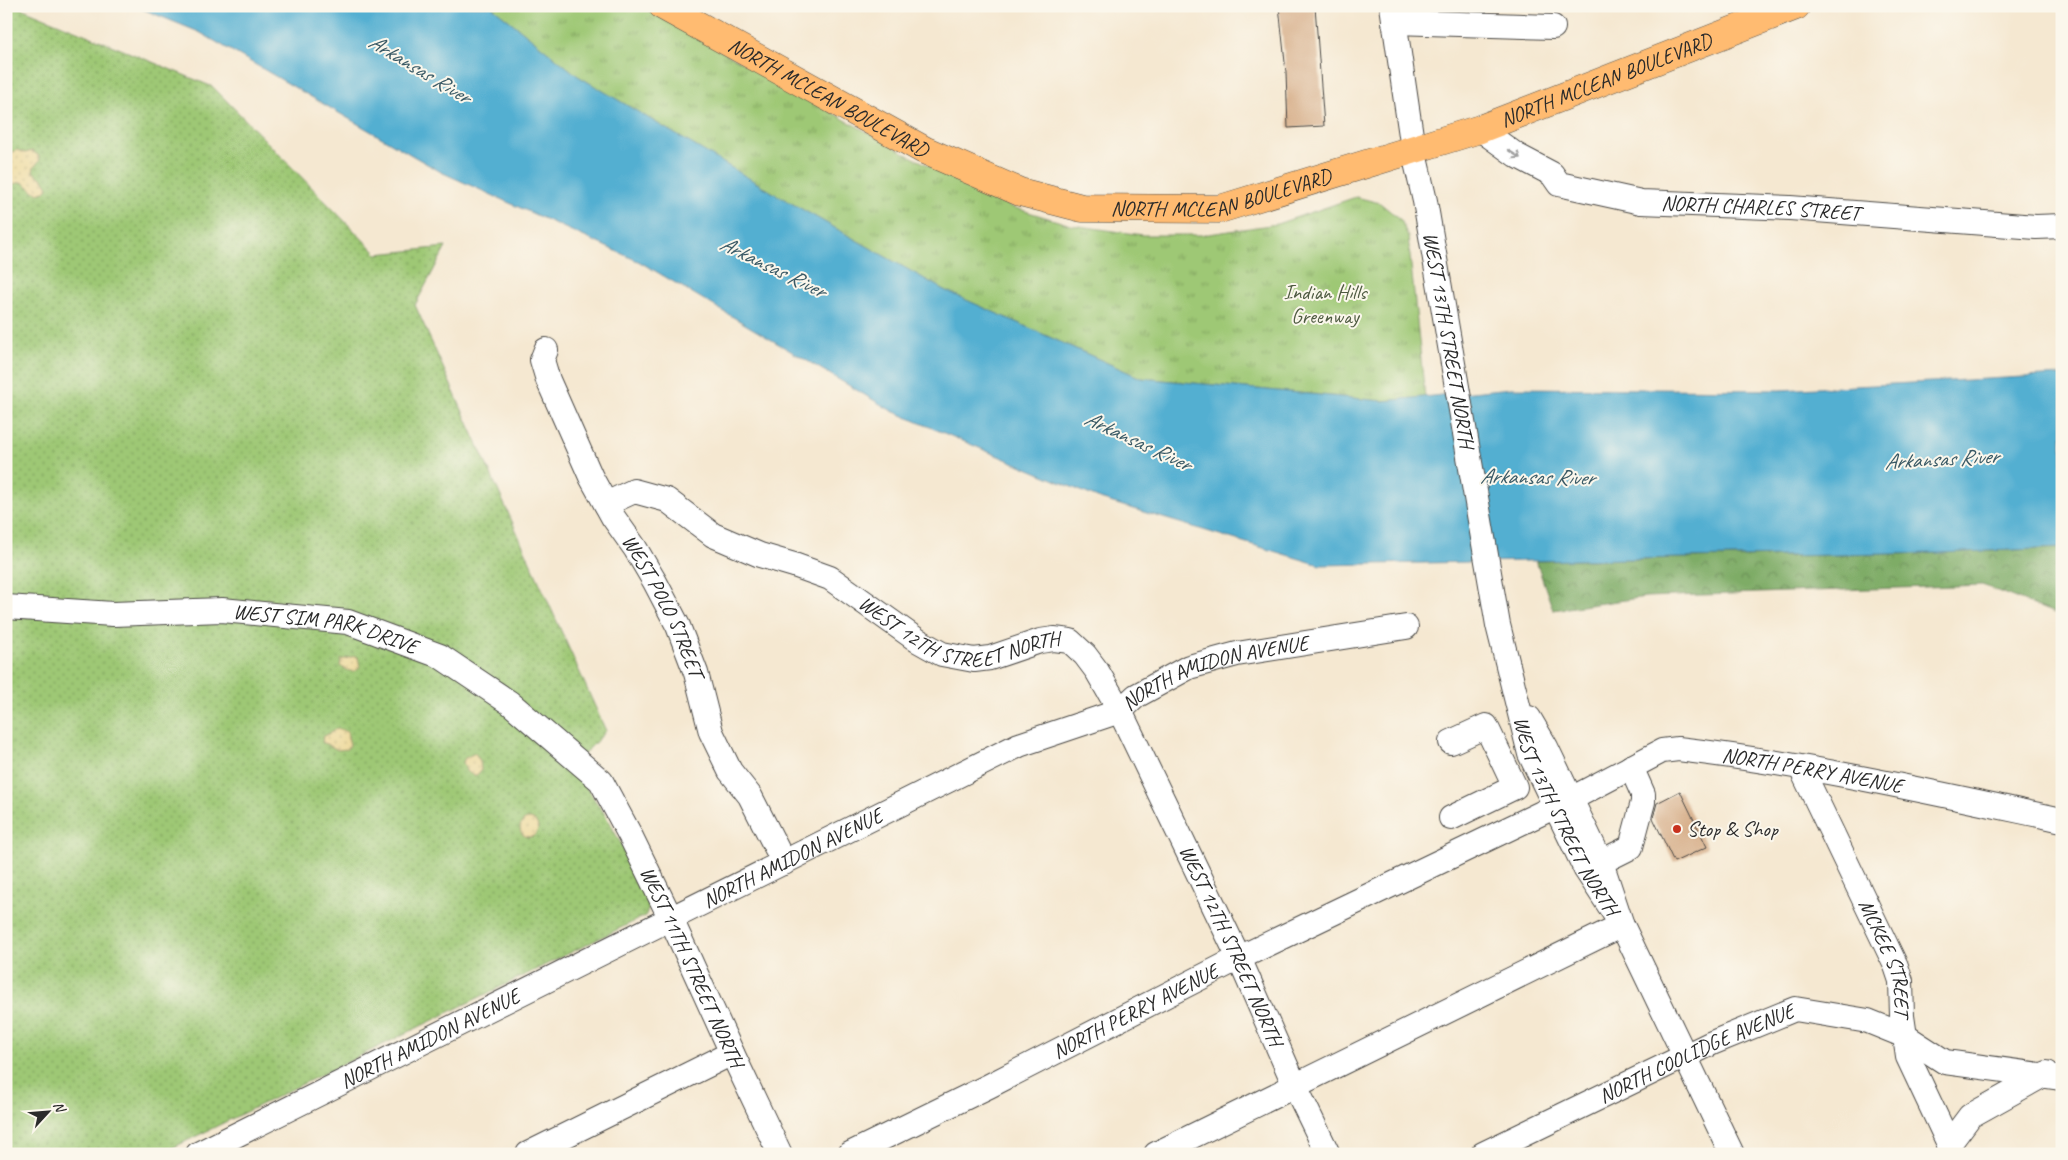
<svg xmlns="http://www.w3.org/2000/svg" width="2068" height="1160" font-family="Caveat,sans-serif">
<defs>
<pattern id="grass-dots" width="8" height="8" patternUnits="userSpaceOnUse" patternTransform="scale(1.25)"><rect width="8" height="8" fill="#9ec875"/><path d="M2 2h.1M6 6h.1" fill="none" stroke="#81a360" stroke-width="1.8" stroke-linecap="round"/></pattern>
<pattern id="forest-crowns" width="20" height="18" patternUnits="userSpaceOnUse" patternTransform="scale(1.25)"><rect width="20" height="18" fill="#7eac66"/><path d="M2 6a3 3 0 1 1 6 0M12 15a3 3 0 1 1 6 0" fill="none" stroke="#678c54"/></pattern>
<pattern id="sand-dots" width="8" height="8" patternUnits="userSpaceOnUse" patternTransform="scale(1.25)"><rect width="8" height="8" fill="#eeda9e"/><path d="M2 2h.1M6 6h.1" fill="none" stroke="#cb8" stroke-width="1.8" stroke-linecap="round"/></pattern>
<pattern id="park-tufts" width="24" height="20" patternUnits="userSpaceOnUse" patternTransform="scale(1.25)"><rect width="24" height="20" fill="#9ec875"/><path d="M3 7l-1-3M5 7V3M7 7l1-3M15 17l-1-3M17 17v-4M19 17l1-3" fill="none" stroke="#81a360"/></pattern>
</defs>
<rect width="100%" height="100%" fill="#fbf7ec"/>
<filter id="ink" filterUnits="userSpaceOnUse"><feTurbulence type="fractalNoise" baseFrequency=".02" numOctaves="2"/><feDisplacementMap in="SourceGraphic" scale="10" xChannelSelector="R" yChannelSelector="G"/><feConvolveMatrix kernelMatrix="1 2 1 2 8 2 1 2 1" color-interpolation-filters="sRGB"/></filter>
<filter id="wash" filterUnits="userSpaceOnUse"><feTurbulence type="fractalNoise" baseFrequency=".0096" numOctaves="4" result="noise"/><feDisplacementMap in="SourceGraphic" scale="20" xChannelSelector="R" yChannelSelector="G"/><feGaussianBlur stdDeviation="1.12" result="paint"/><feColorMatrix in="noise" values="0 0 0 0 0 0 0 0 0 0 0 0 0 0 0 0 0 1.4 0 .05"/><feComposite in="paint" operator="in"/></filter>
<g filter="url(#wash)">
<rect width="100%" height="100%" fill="#f5e8d1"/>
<polygon fill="url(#grass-dots)" stroke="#647a50" points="6,6 16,6 213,87 377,254 446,247 415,305 606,731 572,767 604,813 648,892 650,906 645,916 160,1154 6,1154"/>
<polygon fill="url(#forest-crowns)" stroke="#546c48" points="2062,548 2062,616 1982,585 1646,597 1553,610 1536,561 1938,553"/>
<g fill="url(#sand-dots)" stroke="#8c8264">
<polygon points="17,150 25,153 32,151 38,155 40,160 34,167 33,172 43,179 48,187 45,192 38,194 22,182 10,185 6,184 6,167 11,152"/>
<path d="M 355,656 L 358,657 L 360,667 C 354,675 347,670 340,666 L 341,660 Z"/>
<polygon points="336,729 340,729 347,732 350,745 347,749 338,750 322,742 323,737"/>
<polygon points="475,753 480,761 481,770 478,774 474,776 466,771 463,762 465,758"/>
<circle cx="529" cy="828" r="9"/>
</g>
<polygon fill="url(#park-tufts)" stroke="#647a50" points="491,6 640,6 912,157 1012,207 1071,225 1143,235 1202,235 1277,224 1356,197 1380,203 1401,220 1408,237 1425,397 1383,401 1141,378 944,290 777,195 578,76"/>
<polygon fill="#53afd1" stroke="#3f6d7e" points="135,6 491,6 578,76 777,195 944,290 1141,378 1383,401 1511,388 1780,390 2062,375 2062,548 1938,553 1320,565 1100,499 892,411 640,262 441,172 199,32"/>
<g id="blocks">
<g fill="#d7af8a">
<polygon points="1279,6 1315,6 1324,126 1288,128 1286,72"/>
<polygon points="1680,791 1707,847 1674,862 1653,818 1657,803"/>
</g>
</g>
</g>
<g filter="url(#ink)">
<use href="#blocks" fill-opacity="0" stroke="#494744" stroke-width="1"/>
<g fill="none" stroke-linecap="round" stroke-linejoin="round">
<g stroke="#494744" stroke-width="26">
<g id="minor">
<path id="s1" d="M 1392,6 L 1413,149 L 1425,201 L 1498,625 L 1530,754 L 1586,870 L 1622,925"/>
<polyline points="1394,22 1553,27"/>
<path id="s2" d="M 1480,129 L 1516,155 L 1552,174 L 1559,184 L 1641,202 L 1790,208 L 2036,227 L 2062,226"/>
<path id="s3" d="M 546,350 L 542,360 L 548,380 L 591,477 L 613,517 L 635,548 L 655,582 L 678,626 L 696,673 L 711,732 L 730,771 L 750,796 L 784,863"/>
<path id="s4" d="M 606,504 L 634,491 L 667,500 L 713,535 L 760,555 L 794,565 L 830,578 L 917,640 L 942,654 L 974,660 L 990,658 L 1040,641 L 1054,639 L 1070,641 L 1085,655 L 1097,671 L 1120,711 L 1239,958 L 1295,1086 L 1328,1154"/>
<path id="s5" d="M 6,607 L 113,614 L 222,610 L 348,622 L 440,656 L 510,703 L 601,781 L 630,835 L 671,919 L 732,1053 L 780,1154"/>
<polyline points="1529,718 1546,747 1601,862 1622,925 1732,1154"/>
<polyline points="1451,742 1486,726 1515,787 1451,818"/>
<path id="s6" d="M 1801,768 L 1896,966 L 1901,981 L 1902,1016 L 1908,1057 L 1949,1144 L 1950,1154"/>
<path id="s7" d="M 1571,799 L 1662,751 L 1678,749 C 1807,764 1935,793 2062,820"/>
<polyline points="1601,862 1631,847 1643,802 1643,794 1631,767"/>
<polyline points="1949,1144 1970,1116 2047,1073"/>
<path id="s8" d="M 198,1154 L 1019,745 L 1120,711 L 1136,696 L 1189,667 L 1237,654 L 1406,627"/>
<polyline points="528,1154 732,1053"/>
<path id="s9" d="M 850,1154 L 989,1086 L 1239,958 L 1556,806"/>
<polyline points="1156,1154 1622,925"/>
<path id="s10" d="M 1483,1154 L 1712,1043 L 1795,1009 L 1868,1021 L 1905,1036 L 1945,1062 L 2062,1078"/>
</g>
</g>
<g stroke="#494744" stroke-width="29">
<g id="major">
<path id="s11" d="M 663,6 L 924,150 L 1020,192 L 1082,208 L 1220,209 L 1480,129 L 1796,6"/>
</g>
</g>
<use href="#minor" stroke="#fff" stroke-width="24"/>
<use href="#major" stroke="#ffbb71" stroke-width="28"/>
</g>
<defs><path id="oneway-shaft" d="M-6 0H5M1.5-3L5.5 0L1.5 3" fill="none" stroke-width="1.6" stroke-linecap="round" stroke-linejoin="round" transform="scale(1.25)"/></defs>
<use stroke="#a0a0a0" href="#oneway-shaft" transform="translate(1514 154) rotate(33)"/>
</g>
<circle fill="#c8321e" stroke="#fbf7ec" stroke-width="2" cx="1677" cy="829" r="5"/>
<g text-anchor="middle" stroke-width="4" stroke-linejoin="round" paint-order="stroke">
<g font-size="21" fill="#2b2b2b" stroke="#fbf7ec">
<text dy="7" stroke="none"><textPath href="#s11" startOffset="1012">NORTH MCLEAN BOULEVARD</textPath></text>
<text dy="7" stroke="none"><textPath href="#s11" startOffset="189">NORTH MCLEAN BOULEVARD</textPath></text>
<text dy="7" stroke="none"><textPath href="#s11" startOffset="608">NORTH MCLEAN BOULEVARD</textPath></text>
<text dy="7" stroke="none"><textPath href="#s2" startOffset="301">NORTH CHARLES STREET</textPath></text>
<text dy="7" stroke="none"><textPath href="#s1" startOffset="339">WEST 13TH STREET NORTH</textPath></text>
<text dy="7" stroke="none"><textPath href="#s3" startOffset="286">WEST POLO STREET</textPath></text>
<text dy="7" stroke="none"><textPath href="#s4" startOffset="395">WEST 12TH STREET NORTH</textPath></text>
<text dy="7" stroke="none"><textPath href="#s5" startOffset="322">WEST SIM PARK DRIVE</textPath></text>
<text dy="7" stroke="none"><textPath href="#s8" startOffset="1129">NORTH AMIDON AVENUE</textPath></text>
<text dy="7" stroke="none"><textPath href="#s7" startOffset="255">NORTH PERRY AVENUE</textPath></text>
<text dy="7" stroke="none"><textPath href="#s1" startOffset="832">WEST 13TH STREET NORTH</textPath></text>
<text dy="7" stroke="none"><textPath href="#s8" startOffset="664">NORTH AMIDON AVENUE</textPath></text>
<text dy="7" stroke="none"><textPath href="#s4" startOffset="861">WEST 12TH STREET NORTH</textPath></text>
<text dy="7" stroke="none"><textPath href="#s6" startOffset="209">MCKEE STREET</textPath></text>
<text dy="7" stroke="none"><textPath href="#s5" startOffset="852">WEST 11TH STREET NORTH</textPath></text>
<text dy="7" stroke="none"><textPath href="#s9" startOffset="319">NORTH PERRY AVENUE</textPath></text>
<text dy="7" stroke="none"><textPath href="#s8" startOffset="259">NORTH AMIDON AVENUE</textPath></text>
<text dy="7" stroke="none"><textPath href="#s10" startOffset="236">NORTH COOLIDGE AVENUE</textPath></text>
</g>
<g font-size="21" fill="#4e5a41" stroke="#fbf7ec">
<text x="1325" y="299">Indian Hills<tspan x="1325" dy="24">Greenway</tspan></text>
</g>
<g font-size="21" fill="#2b2b2b" stroke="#fbf7ec" text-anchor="start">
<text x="1687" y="836">Stop &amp; Shop</text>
</g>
<g font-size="22" font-style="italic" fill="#395965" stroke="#fbf7ec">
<text transform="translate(420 68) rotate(31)" y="8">Arkansas River</text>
<text transform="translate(773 266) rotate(26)" y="8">Arkansas River</text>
<text transform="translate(1138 440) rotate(25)" y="8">Arkansas River</text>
<text transform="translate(1941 458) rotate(-3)" y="8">Arkansas River</text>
<text transform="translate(1537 476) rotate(1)" y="8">Arkansas River</text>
</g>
</g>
<rect width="2068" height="1160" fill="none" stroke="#fbf7ec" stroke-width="25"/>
<g transform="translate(48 1112) rotate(64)" stroke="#fbf7ec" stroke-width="4" paint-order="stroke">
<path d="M0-4L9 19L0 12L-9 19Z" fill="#2b2b2b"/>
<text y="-8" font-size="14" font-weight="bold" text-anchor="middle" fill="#2b2b2b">N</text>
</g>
</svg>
